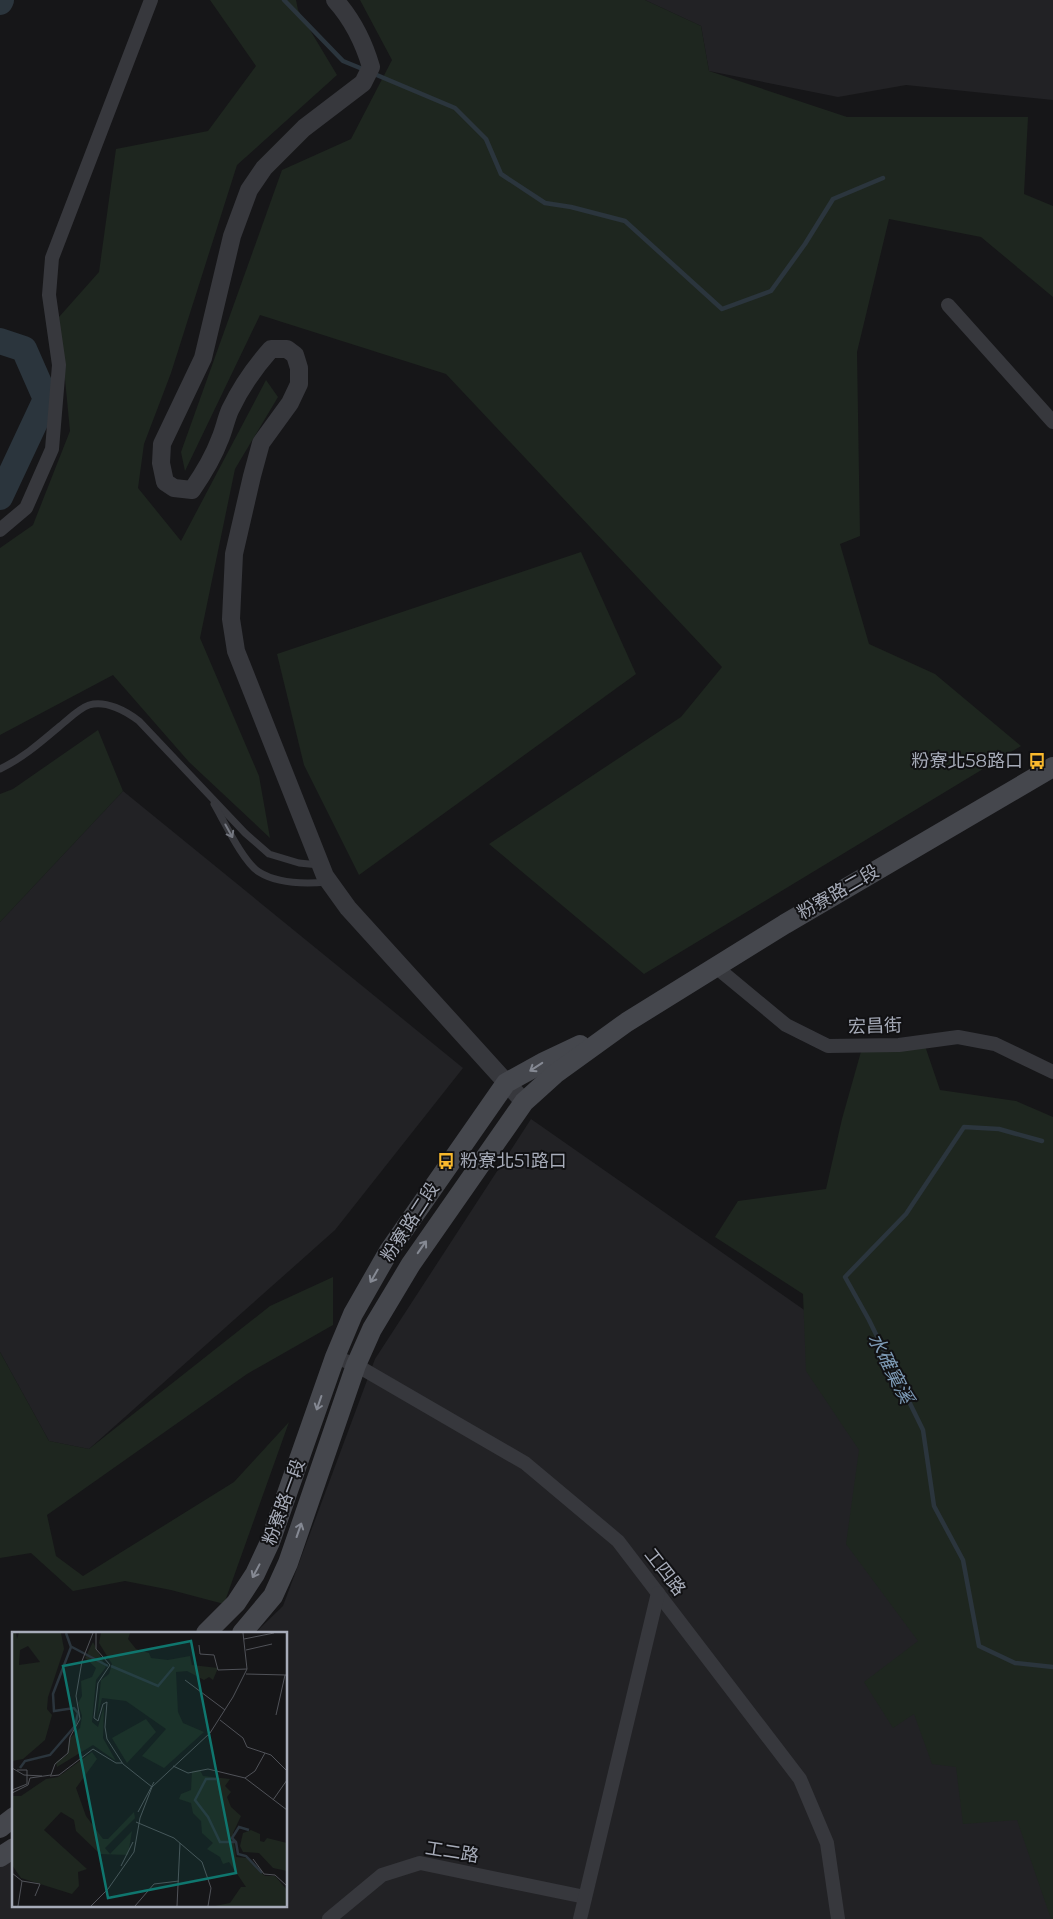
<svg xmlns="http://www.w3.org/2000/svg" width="1053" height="1919" font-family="Montserrat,'Noto Sans TC',sans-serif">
<rect width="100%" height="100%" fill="#161618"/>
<g fill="#222225">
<polygon points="645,0 1053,0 1053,100 906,85 838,97 709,71 701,26"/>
<polygon points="123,791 463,1068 335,1230 89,1449 49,1441 0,1352 0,922"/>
<polygon points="531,1119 853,1344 1053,1919 0,1919 0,1865 14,1855 14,1905 286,1905 286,1633 255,1633 283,1606 375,1359"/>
</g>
<g fill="#1e261f">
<polygon points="210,0 296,0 298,10 337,75 237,165 171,373 144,444 138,488 181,541 266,380 278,397 235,469 200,638 259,776 270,838 189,762 113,675 0,735 0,548 33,525 70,431 59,317 99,272 116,149 208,131 256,66"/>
<polygon points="360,0 645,0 701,26 709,71 847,117 1028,117 1024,194 1053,206 1053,297 981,237 889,219 857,352 860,536 840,544 869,644 935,674 1021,746 644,974 489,844 681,717 722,667 446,374 260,315 185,471 181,452 282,170 351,139 392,60"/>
<polygon points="581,552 636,674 359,875 304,765 277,654"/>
<polygon points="98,730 123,791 0,922 0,794 13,789"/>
<polygon points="864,1041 924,1043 940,1090 1016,1101 1053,1117 1053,1919 1051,1919 1017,1820 963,1824 956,1767 932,1764 914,1714 893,1728 864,1682 918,1641 846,1544 859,1450 806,1371 803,1294 715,1237 738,1201 826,1189 842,1119"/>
<polygon points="333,1277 333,1325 247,1374 47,1515 56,1556 83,1576 234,1482 289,1422 224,1604 171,1590 125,1581 73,1591 31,1553 0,1558 0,1352 49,1441 89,1449 270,1306"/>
</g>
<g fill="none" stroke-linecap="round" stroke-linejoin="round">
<g stroke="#2b353d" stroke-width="4.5">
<polyline points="284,0 343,61 365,70"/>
<polyline points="372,73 455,108 486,139 501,174 545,203 571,207 625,221 722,309 771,291 805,244 833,199 883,178"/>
<polyline points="1042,1141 999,1129 964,1127 906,1214 845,1277 869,1320 923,1430 934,1506 963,1560 979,1646 1015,1663 1053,1667"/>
</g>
<g stroke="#2b353d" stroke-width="26">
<polyline points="0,2 1,0"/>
<polyline points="0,341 24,349 46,399 0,497"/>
</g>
<g stroke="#37383d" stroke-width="7">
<path d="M 0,769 C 23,758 41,742 60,726 C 69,719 78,709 89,705 C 106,700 126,711 139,721 L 245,833 L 269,854 L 299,863 L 319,865"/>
<path d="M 214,804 C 224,821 243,862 259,872 C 278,884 305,884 327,882"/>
</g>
<g stroke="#37383d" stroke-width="14">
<polyline points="948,305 1053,422"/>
<polyline points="0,530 26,508 52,449 59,365 49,295 52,258 151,0"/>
<polyline points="716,967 786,1025 828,1046 899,1045 958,1037 995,1044 1053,1072"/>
<polyline points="335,1357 356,1365 525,1463 618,1541 800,1779 827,1843 838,1919"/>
<polyline points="329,1919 382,1875 420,1863 585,1897"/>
<polyline points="580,1919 658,1593"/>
</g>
<path stroke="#37383d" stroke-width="18" d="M 335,0 C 352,19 364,43 371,67 L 363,83 L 304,128 L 264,168 L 249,190 L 232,236 L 203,358 L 162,444 L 161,463 L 165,482 L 174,488 L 192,490 C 203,474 213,458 220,439 C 224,430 226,419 230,410 C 241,387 255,367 271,349 L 287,349 L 295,355 L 299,368 L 299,384 L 290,403 L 261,443 L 252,476 L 234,554 L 231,619 L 236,651 L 325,876 L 348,908 L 524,1102"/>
<g stroke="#45474d" stroke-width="20">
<polyline points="206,1633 236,1603 255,1574 270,1542 335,1357 353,1314 389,1251 506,1083 544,1062 580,1045"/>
<polyline points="242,1633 273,1596 288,1563 356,1365 372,1329 411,1264 524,1102 555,1074 627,1022 785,924 1053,767"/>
<polyline points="0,1828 14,1817"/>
<polyline points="0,1857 14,1848"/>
</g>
</g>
<defs><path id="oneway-shaft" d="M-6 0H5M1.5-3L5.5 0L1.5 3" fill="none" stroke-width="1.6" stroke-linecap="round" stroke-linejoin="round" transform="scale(1.25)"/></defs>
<use stroke="#757881" href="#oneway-shaft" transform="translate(229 831) rotate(61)"/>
<g stroke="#858993">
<use href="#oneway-shaft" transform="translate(536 1067) rotate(147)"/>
<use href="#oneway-shaft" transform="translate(422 1247) rotate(-55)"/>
<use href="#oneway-shaft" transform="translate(374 1276) rotate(120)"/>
<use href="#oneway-shaft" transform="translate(319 1403) rotate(109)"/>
<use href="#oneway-shaft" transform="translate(299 1530) rotate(-71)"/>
<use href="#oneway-shaft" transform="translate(256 1571) rotate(118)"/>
</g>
<defs>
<g id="bus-bare" transform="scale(1.35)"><path d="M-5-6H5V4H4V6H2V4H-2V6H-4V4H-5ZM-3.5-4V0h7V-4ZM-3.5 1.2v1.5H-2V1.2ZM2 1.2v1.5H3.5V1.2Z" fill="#f9b92d" stroke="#111113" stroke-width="2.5" paint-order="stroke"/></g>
</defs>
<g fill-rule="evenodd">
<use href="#bus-bare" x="1037" y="761"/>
<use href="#bus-bare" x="446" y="1161"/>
</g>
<g text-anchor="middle" stroke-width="4" stroke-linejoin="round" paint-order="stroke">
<g font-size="18" fill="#a7acb9" stroke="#111113" text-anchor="end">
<text x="1023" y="767">粉寮北58路口</text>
<text x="460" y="1167" text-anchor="start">粉寮北51路口</text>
</g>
<g font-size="18" fill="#a7acb9" stroke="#111113">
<text transform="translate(838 892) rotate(-30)" y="6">粉寮路二段</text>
<text transform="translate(875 1026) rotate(-2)" y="6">宏昌街</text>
<text transform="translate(410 1222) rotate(-57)" y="6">粉寮路二段</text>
<text transform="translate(284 1502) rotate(-70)" y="6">粉寮路一段</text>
<text transform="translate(665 1572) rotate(52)" y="6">工四路</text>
<text transform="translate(452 1852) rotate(9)" y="6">工二路</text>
</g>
<g font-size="19" font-style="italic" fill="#7d9ab5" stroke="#111113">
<text transform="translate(891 1368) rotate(63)" y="7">水確窠溪</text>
</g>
</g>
<g transform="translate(12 1632)">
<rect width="275" height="275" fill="#161618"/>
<path d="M 0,1 L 4,1 L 5,7 L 7,1 L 49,1 L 52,17 L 36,65 L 35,77 L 40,83 L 33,108 L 11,127 L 0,129 ZM 16,14 L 28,30 L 7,33 L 8,18 ZM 89,1 L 118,1 L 116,7 L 124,17 L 137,21 L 139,26 L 156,28 L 178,24 L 180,33 L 206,36 L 201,48 L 197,45 L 192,48 L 175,39 L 164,40 L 166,80 L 171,91 L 192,100 L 152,136 L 130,124 L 154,97 L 114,69 L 90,66 L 85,86 L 89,48 L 97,42 L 100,32 L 87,11 ZM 81,10 L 94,35 L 84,48 L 80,90 L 86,95 L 92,74 L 91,106 L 104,129 L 81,113 L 45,135 L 44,130 L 55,123 L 57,107 L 68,96 L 70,84 L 66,71 L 70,64 L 69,49 L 80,45 L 84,36 L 73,26 ZM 134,87 L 144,100 L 115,131 L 100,106 ZM 80,120 L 85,127 L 64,156 L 74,184 L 91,207 L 96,207 L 122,180 L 123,186 L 93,216 L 98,222 L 120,199 L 116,223 L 88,222 L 64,199 L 62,188 L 49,180 L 32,198 L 75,237 L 66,240 L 67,254 L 60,262 L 9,246 L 0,233 L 0,164 L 9,164 L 34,147 L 46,145 ZM 188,138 L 191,144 L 218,147 L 213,154 L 219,160 L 215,165 L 219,175 L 229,184 L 221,201 L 224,225 L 235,226 L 253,244 L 263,244 L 275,258 L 275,274 L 203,274 L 218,271 L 229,255 L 234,255 L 217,230 L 211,232 L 208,225 L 195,217 L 201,211 L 190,201 L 189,189 L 181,181 L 179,171 L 167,167 L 169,162 L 179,158 L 180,139 ZM 239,198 L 248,202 L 248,209 L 252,210 L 255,206 L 275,211 L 275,239 L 261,236 L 247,221 L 231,220 L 228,214 L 231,201 Z" fill="#1e261f" fill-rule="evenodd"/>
<path fill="none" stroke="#2b353d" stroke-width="2.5" d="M 58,14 L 96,34M 99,34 L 146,54 L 162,35M 8,136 L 13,129 L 38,123 L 63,94 L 66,81 L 62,76 L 42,79 L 41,62 L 59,15 L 54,1M 204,147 L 194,147 L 183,168 L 196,185 L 208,210 L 224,210M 237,198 L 227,195 L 220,206 L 224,210 L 226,222 L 234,224 L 250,241"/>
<path fill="none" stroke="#505258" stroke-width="1" d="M 84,1 L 84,17 L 98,33 L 86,51 L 82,86 L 86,89 L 91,72 L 95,70 L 93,95 L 95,107 L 111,132 L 140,155M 232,7 L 262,1M 187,13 L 188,22 L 202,23 L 206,38 L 235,37M 234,18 L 260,12M 234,42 L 274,43M 173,48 L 213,78M 264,83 L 273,43M 208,88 L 231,106 L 235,115 L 259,123 L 275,139M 161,134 L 176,141 L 196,137 L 233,146 L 275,178M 0,136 L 12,143 L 30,144M 38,144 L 47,143 L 81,117 L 104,131 L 110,131M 233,146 L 243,139 L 253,121M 0,158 L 15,152 L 15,138 L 5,138M 0,161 L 16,153 L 18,146 L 39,143 L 43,132 L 56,121 L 58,105 L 68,87 L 64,64 L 70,29 L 81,1M 261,168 L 275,148M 126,180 L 142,150M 124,190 L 162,206 L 190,230 L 199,256 L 196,274M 241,227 L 252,242 L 263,243 L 275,254M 109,234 L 121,210M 0,241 L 10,249 L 28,252 L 23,264M 6,274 L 10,249M 79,274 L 96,257 L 122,220 L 128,186 L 140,155 L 198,101 L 221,65 L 235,37 L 231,1M 123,274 L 142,252 L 167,249M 165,274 L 168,211"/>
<path fill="#0f766e" fill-opacity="0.15" stroke="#0f766e" stroke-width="2.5" d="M 179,9 L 224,241 L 96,266 L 51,34 Z"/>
<rect width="275" height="275" fill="none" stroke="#a7acb9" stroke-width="2.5"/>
</g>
</svg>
